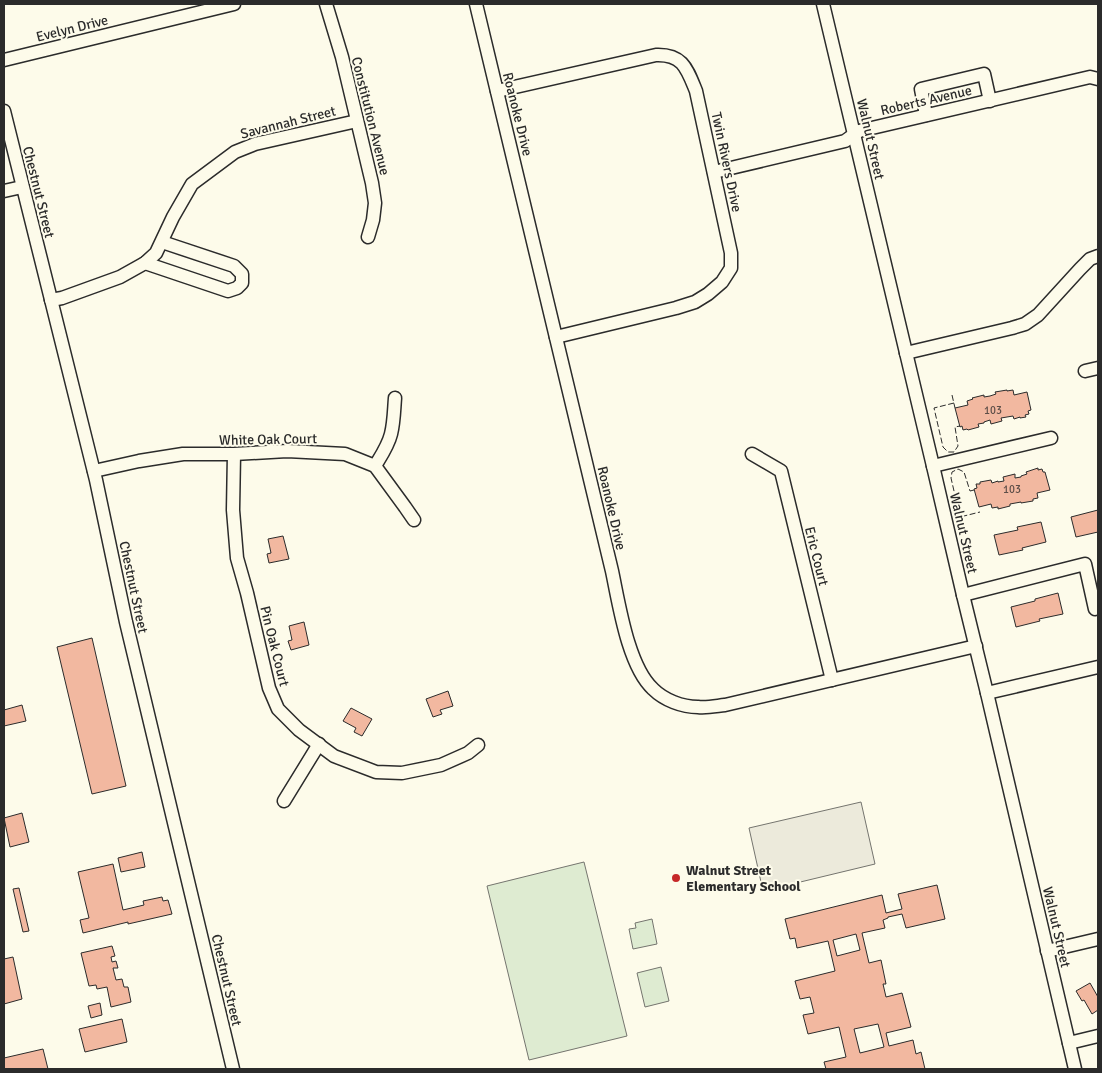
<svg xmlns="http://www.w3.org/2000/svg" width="1102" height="1073" font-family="Signika,sans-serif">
<rect width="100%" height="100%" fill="#fdfbea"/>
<g fill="#deebd1" stroke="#74746e">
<polygon points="584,862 627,1036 529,1060 487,886"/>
<polygon points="652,919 657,944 633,949 629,929 636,928 635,923"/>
<polygon points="661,967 669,1001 645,1007 637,973"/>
</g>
<polygon fill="#eceadb" stroke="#74746e" points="861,802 875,864 763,891 749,828"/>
<g fill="#f2b8a0" stroke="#2b2b2b" fill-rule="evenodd">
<polygon points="1007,390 1007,391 1013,390 1014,395 1027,392 1031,410 1028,411 1029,414 1025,415 1026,417 1020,418 1020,417 1014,419 1013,416 1001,418 1002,421 991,424 990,420 984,422 984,423 978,424 979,427 968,430 967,429 963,430 962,426 960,427 955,408 968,405 967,401 973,399 972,398 984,395 984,397 990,396 996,394 995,392"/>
<polygon points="1038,468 1038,470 1042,469 1043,472 1045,472 1050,490 1037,493 1038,498 1033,499 1033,501 1021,503 1021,502 1010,504 1010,506 998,509 998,507 992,508 991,504 979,507 974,489 977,488 976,484 980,484 980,482 991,480 992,483 998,481 998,482 1004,481 1003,477 1015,474 1015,478 1021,477 1021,476 1027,474 1026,472"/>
<polygon points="1098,510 1098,532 1076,537 1071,517"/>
<polygon points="1041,522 1046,542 1022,548 1023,550 999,555 994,535 1018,530 1017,527"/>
<polygon points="283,536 289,559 269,563 267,554 271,553 268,539"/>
<polygon points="1058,593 1063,614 1039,619 1040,621 1016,627 1011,607 1035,601 1035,599"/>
<polygon points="304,622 309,645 291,650 288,641 292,640 289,626"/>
<polygon points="92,638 126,786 92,794 57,647"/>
<polygon points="448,691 453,706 440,710 442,714 433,717 426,699"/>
<polygon points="22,705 26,721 4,726 4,710"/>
<polygon points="351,708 372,719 362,736 354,732 356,728 343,721"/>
<polygon points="22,813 29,842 10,847 4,818"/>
<polygon points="142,852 145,867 121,872 118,858"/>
<polygon points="113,864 123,910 144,905 143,901 162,897 163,901 168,900 172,914 128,924 128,922 83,933 80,920 89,918 78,872"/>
<path d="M 937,885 L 945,919 L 906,928 L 902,914 L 888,917 L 888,918 L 883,920 L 885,928 L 862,933 L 869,963 L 881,960 L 886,984 L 883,984 L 886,997 L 902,993 L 911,1027 L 886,1033 L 889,1046 L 913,1040 L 916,1054 L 921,1052 L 925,1069 L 826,1069 L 824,1062 L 846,1057 L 839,1027 L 808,1034 L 803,1015 L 814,1013 L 810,997 L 800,999 L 795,981 L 835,971 L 828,941 L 797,948 L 795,938 L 790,939 L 785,919 L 882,895 L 886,913 L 902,909 L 898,894 ZM 856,934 L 860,950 L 837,956 L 833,940 ZM 878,1024 L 884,1047 L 860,1053 L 854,1029 Z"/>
<polygon points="19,888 29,931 23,932 13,889"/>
<polygon points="112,946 115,956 111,957 112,962 116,961 118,968 113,968 116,980 122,979 124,987 128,987 131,1002 111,1007 107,987 97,989 96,985 89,986 81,953"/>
<polygon points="13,957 22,999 4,1004 4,959"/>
<polygon points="1090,983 1098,997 1098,1010 1092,1014 1084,1000 1082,1001 1076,991"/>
<polygon points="100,1003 102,1015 91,1018 88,1006"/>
<polygon points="122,1019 127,1042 85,1052 79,1029"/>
<polygon points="43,1049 48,1069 4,1069 4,1058"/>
</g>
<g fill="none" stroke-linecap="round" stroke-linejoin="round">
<g stroke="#2b2b2b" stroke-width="15">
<g id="minor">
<polyline points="326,4 342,57 372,183 375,203 373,220 368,237"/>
<path d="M 476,4 L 612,571 C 619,604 628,666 653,689 C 664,700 682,707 698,707 C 707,708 716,706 725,705 L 976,646"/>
<polyline points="823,4 933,466 963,595 987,693 1075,1069"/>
<polyline points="4,60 234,4"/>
<path d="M 497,91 L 656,55 C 683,54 687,69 696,91 L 731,253 L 731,268 L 722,282 L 708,294 L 695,302 L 676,308 L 556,337"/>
<polyline points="4,111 96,480 126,622 233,1069"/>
<polyline points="926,115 921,89 984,74 990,101"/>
<polyline points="714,172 845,141 859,131 1090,77 1098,79"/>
<polyline points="4,191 22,187"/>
<polyline points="145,263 228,291 237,288 242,283 242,274 234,266 162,242"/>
<polyline points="51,300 62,298 120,277 145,263 156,253 173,217 192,184 235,152 255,144 357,121"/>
<polyline points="906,353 1012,328 1025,324 1038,315 1080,269 1090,259 1098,256"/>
<polyline points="1085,371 1098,368"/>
<polyline points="234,454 233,510 237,558 247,593 269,688 278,709 299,730 334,756 376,772 402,773 441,765 468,753 478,745"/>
<polyline points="752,454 781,471 832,680"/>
<path d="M 375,466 C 381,456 388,446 391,434 C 394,422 394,410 395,398"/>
<polyline points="933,466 1051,438"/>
<polyline points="94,471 139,461 183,454 234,454 287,451 345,454 375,466 405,507 414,520"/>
<polyline points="963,595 1085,564 1095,609"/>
<polyline points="987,693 1098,667"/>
<polyline points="284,801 319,744"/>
<polyline points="1047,951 1098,939"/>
<polyline points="1069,1043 1098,1036"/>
</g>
</g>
<use href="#minor" stroke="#fdfbea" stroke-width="12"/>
<g stroke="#2b2b2b" stroke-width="1" stroke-dasharray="6 2.5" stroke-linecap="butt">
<polyline points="952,395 955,408"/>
<polyline points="954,403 934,408 943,447 948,452 954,452 958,446 955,427 960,426"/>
<polyline points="974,490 970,491 964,472 958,469 952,472 951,478 960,517 980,512"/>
</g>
</g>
<circle fill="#c62828" stroke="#fdfbea" stroke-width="2" cx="676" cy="878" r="5"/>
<g text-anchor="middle" stroke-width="4" stroke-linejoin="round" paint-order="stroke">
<g font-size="11" fill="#5d4e48">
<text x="993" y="414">103</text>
<text x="1012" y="493">103</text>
</g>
<g font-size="14" fill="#2b2b2b" stroke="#fdfbea">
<text transform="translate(72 28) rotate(-14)" y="5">Evelyn Drive</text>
<text transform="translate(926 100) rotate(-13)" y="5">Roberts Avenue</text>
<text transform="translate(518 114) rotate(76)" y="5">Roanoke Drive</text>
<text transform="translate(371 116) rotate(76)" y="5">Constitution Avenue</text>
<text transform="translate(288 122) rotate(-14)" y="5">Savannah Street</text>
<text transform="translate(871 139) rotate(77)" y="5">Walnut Street</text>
<text transform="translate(727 162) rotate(78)" y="5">Twin Rivers Drive</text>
<text transform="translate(39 192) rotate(76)" y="5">Chestnut Street</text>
<text transform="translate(268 439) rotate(-1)" y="5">White Oak Court</text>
<text transform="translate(612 508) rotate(77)" y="5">Roanoke Drive</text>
<text transform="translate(964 533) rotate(77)" y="5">Walnut Street</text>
<text transform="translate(817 556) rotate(76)" y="5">Eric Court</text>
<text transform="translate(134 587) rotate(78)" y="5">Chestnut Street</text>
<text transform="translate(275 646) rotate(76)" y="5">Pin Oak Court</text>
<text transform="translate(1057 927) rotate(77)" y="5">Walnut Street</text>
<text transform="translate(227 980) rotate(77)" y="5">Chestnut Street</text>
</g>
<g font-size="14" font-weight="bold" fill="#2b2b2b" stroke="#fdfbea" text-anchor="start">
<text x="686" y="875">Walnut Street<tspan x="686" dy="16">Elementary School</tspan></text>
</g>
</g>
<rect width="1102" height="1073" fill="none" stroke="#2b2b2b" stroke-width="10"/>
</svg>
